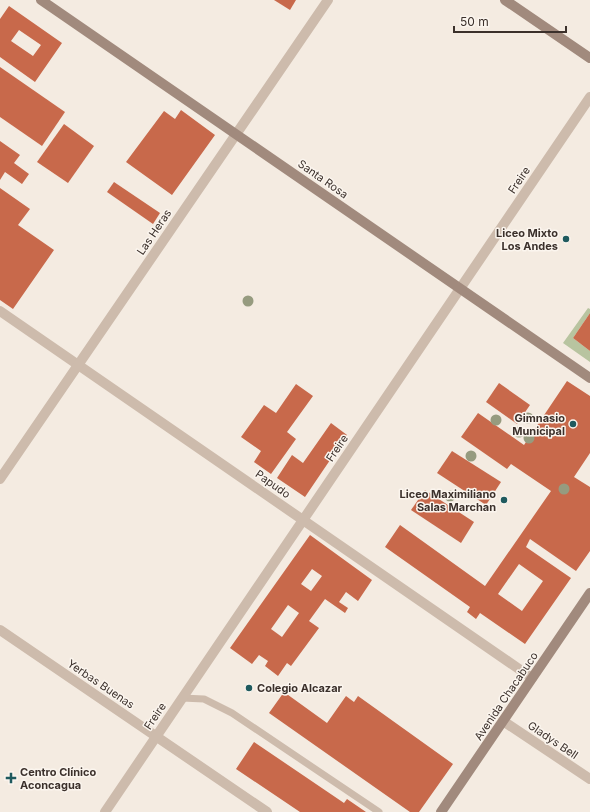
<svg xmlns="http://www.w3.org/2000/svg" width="590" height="812" font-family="Inter,sans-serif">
<rect width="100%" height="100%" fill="#f4ebe1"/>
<polygon fill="#b8c4a0" points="588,308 590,309 590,313 573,338 590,351 590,362 563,343"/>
<g fill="#c8694b" fill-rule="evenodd">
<polygon points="274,0 296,0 290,10"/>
<path d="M 9,6 L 62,43 L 35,82 L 0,57 L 0,19 ZM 19,30 L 41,45 L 33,56 L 11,41 Z"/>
<polygon points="0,67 65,112 42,146 0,117"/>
<polygon points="181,110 215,135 172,195 126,162 164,111 175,119"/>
<polygon points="64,124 94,146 68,183 37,162"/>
<polygon points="0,141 20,155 14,163 29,174 22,184 5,172 0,180"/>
<polygon points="114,182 160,213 153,224 107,192"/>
<polygon points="0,188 30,209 18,225 54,250 13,309 0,300"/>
<polygon points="590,313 590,351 573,338"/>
<path d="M 567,381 L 590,396 L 590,453 L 574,477 L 590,487 L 590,551 L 576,571 L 530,539 L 526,547 L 571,578 L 525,644 L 480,613 L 476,619 L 467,612 L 470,607 L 385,547 L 400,525 L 485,586 L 551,491 L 511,464 L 507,469 L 461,437 L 478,413 L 524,445 ZM 519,564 L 543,581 L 522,611 L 498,594 Z"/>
<polygon points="499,383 530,405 517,424 486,402"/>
<polygon points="296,384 313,396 287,432 296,439 271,474 254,462 261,451 241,437 264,405 276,413"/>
<polygon points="331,423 347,435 305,497 277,478 292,455 303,463"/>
<polygon points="452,451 501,482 486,505 437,473"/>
<polygon points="425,490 474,522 461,543 411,510"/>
<path d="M 310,535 L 372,580 L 358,601 L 346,592 L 339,602 L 348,608 L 345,613 L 325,599 L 309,621 L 319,628 L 291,666 L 287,663 L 278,676 L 265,666 L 268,661 L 259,655 L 252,664 L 230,648 ZM 312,569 L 322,576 L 311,591 L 301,584 ZM 288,605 L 299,613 L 282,637 L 271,629 Z"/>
<polygon points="284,692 327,723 346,696 354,702 358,696 453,764 419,812 410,812 269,713"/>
<polygon points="254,742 344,803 347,799 366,812 300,812 236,769"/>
</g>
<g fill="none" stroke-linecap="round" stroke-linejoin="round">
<polyline stroke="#cdbbac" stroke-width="7" points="182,698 204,699 232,713 379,812"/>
<g stroke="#cdbbac" stroke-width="10">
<polyline points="0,311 532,678"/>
<polyline points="0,479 328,0"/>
<polyline points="0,630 267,812"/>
<polyline points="503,721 590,779"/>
<polyline points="105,812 590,97"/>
</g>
<g stroke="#a18a7d" stroke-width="10">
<polyline points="41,0 590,378"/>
<polyline points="505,0 590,58"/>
<polyline points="441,812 590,593"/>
</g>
</g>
<g fill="#969b7f">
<circle cx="248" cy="301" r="5.5"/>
<circle cx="528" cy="418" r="5.5"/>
<circle cx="496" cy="420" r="5.5"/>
<circle cx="519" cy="432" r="5.5"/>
<circle cx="529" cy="438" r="5.5"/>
<circle cx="471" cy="456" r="5.5"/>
<circle cx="564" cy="489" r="5.5"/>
<circle cx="450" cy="496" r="5.5"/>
</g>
<g fill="#1f5a5e" stroke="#fbf5ee" stroke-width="1.5">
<circle cx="566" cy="239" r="4"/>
<circle cx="573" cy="424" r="4"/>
<circle cx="504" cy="500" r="4"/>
<circle cx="249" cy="688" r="4"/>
<path d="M9 772h4v4h4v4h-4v4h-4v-4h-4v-4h4z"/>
</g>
<g text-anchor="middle" stroke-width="3" stroke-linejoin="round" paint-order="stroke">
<g font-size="11" fill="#3b302b" stroke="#fbf5ee">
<text transform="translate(323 179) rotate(35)" y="4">Santa Rosa</text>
<text transform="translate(519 180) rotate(-56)" y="4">Freire</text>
<text transform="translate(154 232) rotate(-56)" y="4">Las Heras</text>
<text transform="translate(337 448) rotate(-56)" y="4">Freire</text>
<text transform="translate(273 484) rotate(35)" y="4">Papudo</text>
<text transform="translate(101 684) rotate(34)" y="4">Yerbas Buenas</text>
<text transform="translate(506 696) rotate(-56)" y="4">Avenida Chacabuco</text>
<text transform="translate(155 716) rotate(-56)" y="4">Freire</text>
<text transform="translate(553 740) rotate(34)" y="4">Gladys Bell</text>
</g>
<g font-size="11" font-weight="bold" fill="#3b302b" stroke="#fbf5ee" text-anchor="end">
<text x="558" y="237">Liceo Mixto<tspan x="558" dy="13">Los Andes</tspan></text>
<text x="565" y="422">Gimnasio<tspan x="565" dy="13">Municipal</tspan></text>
<text x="496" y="498">Liceo Maximiliano<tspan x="496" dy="13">Salas Marchan</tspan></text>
<text x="257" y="692" text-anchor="start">Colegio Alcazar</text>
<text x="20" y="776" text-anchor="start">Centro Clínico<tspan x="20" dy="13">Aconcagua</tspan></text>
</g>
</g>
<path d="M454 26v6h112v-6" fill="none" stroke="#3b302b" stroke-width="2"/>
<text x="460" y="26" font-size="12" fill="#3b302b" stroke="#fbf5ee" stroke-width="3" paint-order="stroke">50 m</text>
</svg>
